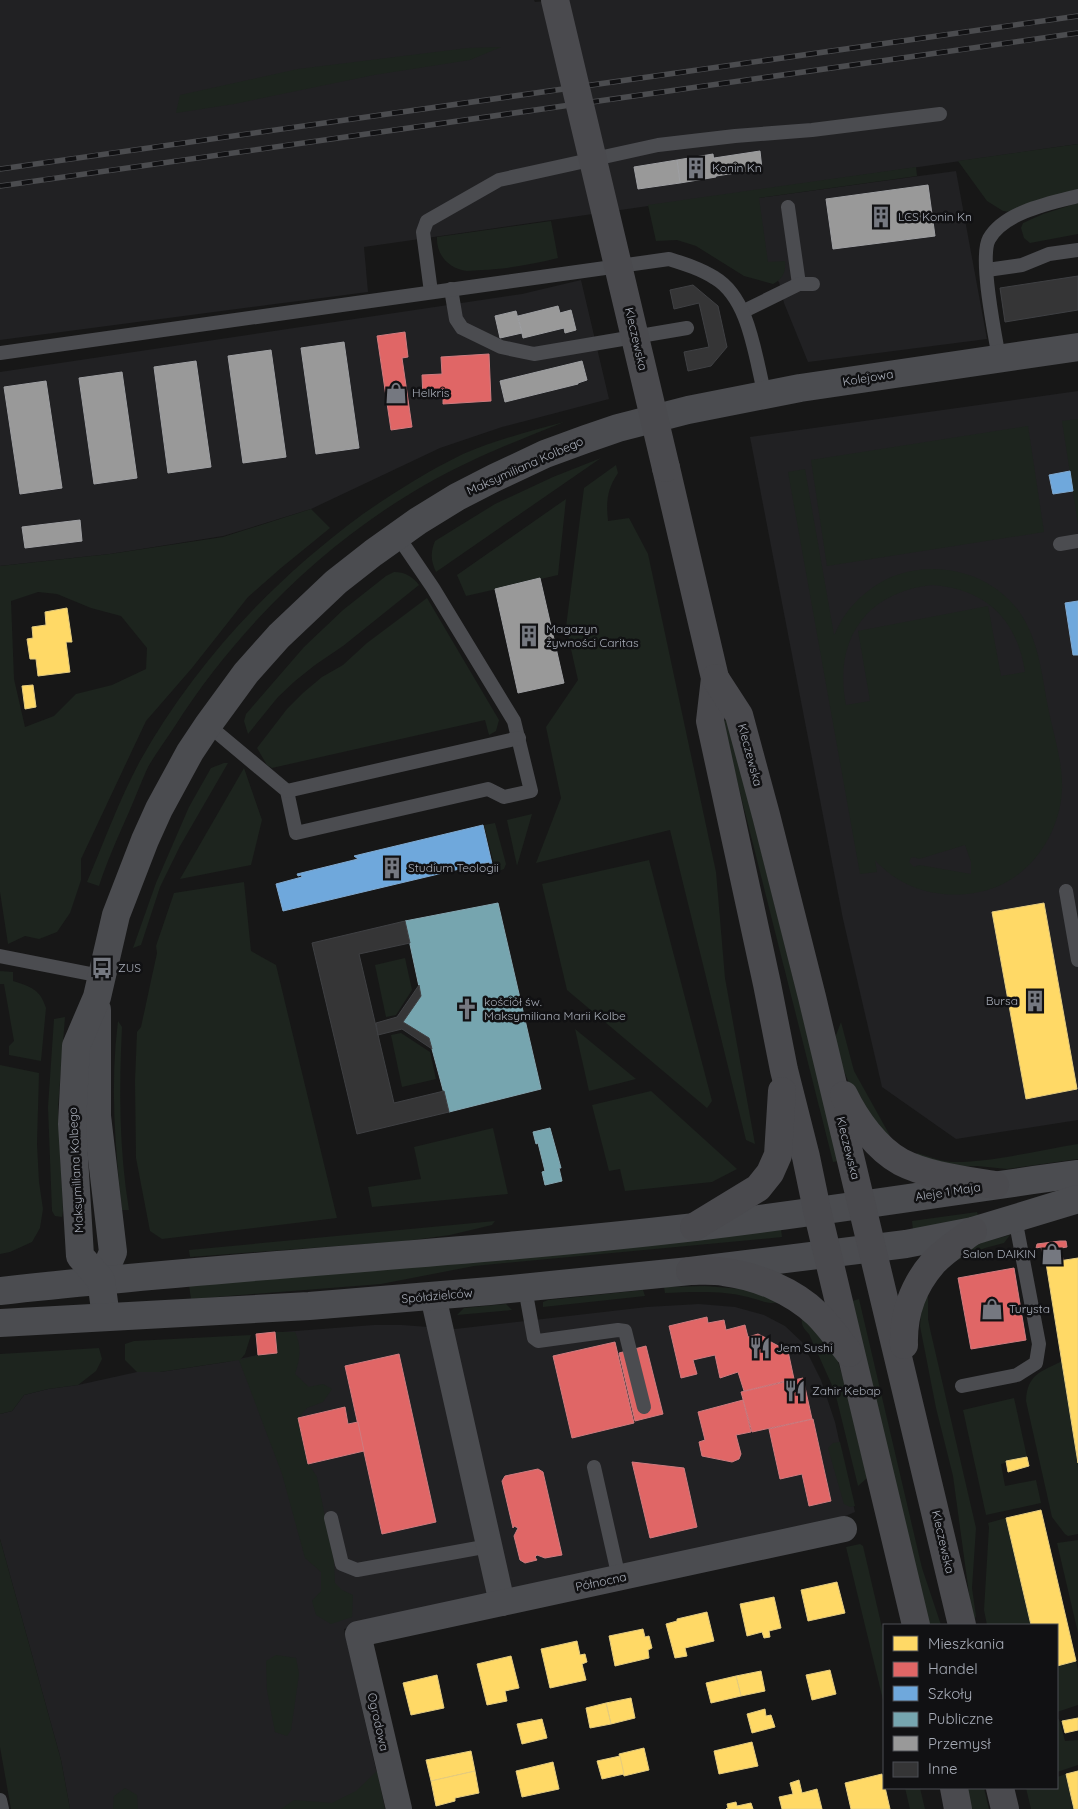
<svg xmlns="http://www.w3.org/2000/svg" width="1078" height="1809" font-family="Quicksand,sans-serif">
<rect width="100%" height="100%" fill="#171717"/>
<g fill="#212123">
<polygon points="0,0 534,0 535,2 558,0 1078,0 1078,144 364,247 368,292 0,340"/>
<polygon points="956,171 987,339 808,362 784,303 779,282 700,206"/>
<polygon points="581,280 609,399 502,427 440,448 311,509 223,536 110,554 0,566 0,372 522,294"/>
<polygon points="1078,391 1078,1120 956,1139 882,1087 843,919 750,437"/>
<polygon points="699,1304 735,1307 764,1315 785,1326 802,1342 821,1380 835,1422 855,1512 843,1517 344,1629 385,1809 70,1809 61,1760 0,1539 0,1414 12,1411 24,1395 48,1389 78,1385 137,1372 160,1372 226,1362 257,1355 256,1334 374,1325 402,1325 455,1329 647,1307"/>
</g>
<g fill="#1d241e" fill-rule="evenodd">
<polygon points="501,47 470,60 374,75 234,104 176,113 180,95 298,69 468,48"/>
<polygon points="1078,144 1078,189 1032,203 1011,212 1003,211 987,201 958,161"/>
<path d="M 916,167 L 917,176 L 759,198 L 768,262 L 785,261 C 786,272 783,279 773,284 L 744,276 L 696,246 L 677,240 L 656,241 L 648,205 Z"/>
<polygon points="1078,203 1078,234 1030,243 1024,238 1021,228 1023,223 1043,214"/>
<path d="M 551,221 L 558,258 C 533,264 508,269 482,270 C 477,270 471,271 467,271 C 449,269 436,255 437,237 Z"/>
<polygon points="1078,419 1078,524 1062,421"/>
<path d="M 564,422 C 516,441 468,460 423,486 C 324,543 236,630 175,726 C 166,740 156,753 148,767 C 141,782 135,798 129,812 C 118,837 107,861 99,886 L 87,882 C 104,842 119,800 140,761 C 195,663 273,580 363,514 C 395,492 428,471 463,454 C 496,440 530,431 564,422 Z"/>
<polygon points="1028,426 1044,532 827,566 811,460"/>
<path d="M 601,458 L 436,572 C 431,561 430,553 435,541 L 495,504 L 553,477 Z"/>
<path d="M 616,465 L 618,473 C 607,489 606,502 608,521 L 629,518 L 648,554 L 716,872 L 725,978 L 755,1144 L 746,1140 L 670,830 L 536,863 L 561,798 L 546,727 L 578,680 L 566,627 L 584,488 Z"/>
<path d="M 805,469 L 834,635 C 837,630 840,623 843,618 C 850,607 861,596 872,588 C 919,554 991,567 1022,616 C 1039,643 1042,676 1048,707 C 1053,733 1063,762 1062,789 C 1060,838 1025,886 974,893 C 937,899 900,888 875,860 L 877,872 L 860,874 L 788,472 ZM 932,585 C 986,589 1017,619 1025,672 L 1001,676 L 988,606 L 858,631 L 870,701 L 846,705 C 833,640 866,592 932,585 ZM 965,845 L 971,862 L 971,874 L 919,865 L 914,867 L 909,862 L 911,858 L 914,857 L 919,859 Z"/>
<polygon points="566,499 558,575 466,596 457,575"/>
<path d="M 311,509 L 330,528 L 281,568 L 248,597 L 192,668 L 146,721 L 81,859 L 81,880 L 70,913 L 57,932 L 39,939 L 25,936 L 8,944 L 0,892 L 0,566 L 110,554 L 223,537 ZM 38,592 L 57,594 L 91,608 L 121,616 L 147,648 L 146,669 L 112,685 L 76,694 L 54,716 L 25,727 L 14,679 L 11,601 Z"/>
<path d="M 394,572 C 405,572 412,576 419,585 L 343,646 L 315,665 L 295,681 L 278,697 L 248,734 L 244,721 L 246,714 L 304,647 L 343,610 L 386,576 Z"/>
<polygon points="427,598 499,720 496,731 489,735 485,720 272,768 267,765 257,748 287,709 303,693 322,677 343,665 367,643"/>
<polygon points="728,720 839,1161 833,1162 722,721"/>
<polygon points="224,763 228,763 180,846 160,887 141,945 133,948 156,883 189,807 211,768"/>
<polygon points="244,768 262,820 251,865 180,879"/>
<polygon points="532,814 517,866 507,820"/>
<polygon points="495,823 506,864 504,869 496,872 484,825"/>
<polygon points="649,860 712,1101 707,1108 567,990 542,884"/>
<polygon points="244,882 251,951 276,965 337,1218 162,1239 150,1231 136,1158 135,1081 137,1032 141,1027 157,953 156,946 174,893"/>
<polygon points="405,958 412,990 396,1015 386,1017 375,965"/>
<path d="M 0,971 L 13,972 L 13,981 C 31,987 40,989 46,1008 L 41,1061 L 9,1055 L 9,1046 L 14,1041 L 4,984 L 0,984 Z"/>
<polygon points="65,1017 58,1107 63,1211 62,1217 55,1216 52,1211 48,1107 54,1019"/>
<path d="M 118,1021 L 122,1027 C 119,1088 119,1149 129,1210 L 122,1210 C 115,1147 110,1084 118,1021 Z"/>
<polygon points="841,1022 854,1071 889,1134 894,1146 855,1098 842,1066 835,1038"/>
<polygon points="575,1029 636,1079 589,1091"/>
<polygon points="401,1033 430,1052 436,1079 402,1087 391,1035"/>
<polygon points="0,1065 39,1073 37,1144 39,1182 43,1209 40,1228 32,1242 10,1252 0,1254"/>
<polygon points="651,1091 737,1169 712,1182 625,1191 620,1169 609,1171 592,1105"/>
<polygon points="493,1128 508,1194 372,1207 368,1187 421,1179 414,1147"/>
<path d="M 1078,1144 L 1078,1159 L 1007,1169 L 977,1166 L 950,1167 L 916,1159 L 917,1153 C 930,1157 942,1162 955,1162 C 994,1162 1039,1150 1078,1144 Z"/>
<polygon points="977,1212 979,1218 913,1230 912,1221"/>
<polygon points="495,1221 492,1225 450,1235 406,1241 190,1257 189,1250"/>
<polygon points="781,1229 782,1237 474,1266 381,1284 191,1299 189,1285"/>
<polygon points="1010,1235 1004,1243 985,1248 942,1267 977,1244"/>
<path d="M 705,1286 L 743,1289 L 782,1301 C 771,1306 760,1300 748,1297 C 721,1290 692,1292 665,1293 L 664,1287 Z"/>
<polygon points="928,1288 928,1319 930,1329 976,1528 972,1588 976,1616 973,1623 953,1476 936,1408 920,1326 922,1302"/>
<polygon points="643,1290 645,1296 543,1307 543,1302 548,1300"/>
<polygon points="859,1299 922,1568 941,1625 928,1625 852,1301"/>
<polygon points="506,1304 512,1310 457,1315 464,1308"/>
<path d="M 803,1314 L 836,1355 L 843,1378 L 867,1478 L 858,1486 L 835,1392 L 809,1334 C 802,1327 800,1323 803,1314 Z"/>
<path d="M 275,1332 L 295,1332 C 302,1348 300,1358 295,1374 L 309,1387 L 323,1384 L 332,1389 L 323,1402 L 307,1408 L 298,1418 L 308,1463 L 317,1477 L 334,1561 L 335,1583 L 342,1590 L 353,1595 L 352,1617 L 331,1624 L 316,1615 L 312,1601 L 321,1591 L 321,1572 L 305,1558 L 282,1474 L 239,1360 L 160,1372 L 137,1372 L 125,1360 L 125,1344 L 134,1341 L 251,1335 L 245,1354 L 240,1360 L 258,1355 L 277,1353 Z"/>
<polygon points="99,1348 102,1359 96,1371 78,1385 48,1389 24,1395 12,1411 0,1414 0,1354"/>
<path d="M 1062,1361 L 1078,1463 L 1078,1534 L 1068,1536 L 1065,1534 L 1052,1517 L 1026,1401 C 1027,1374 1041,1372 1062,1361 Z"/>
<polygon points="1014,1398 1027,1457 1001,1464 1005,1486 1036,1480 1041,1503 986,1515 963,1410"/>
<polygon points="840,1442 855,1506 850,1507 844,1504 828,1448 833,1443"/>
<polygon points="1006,1518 1031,1625 987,1625 984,1610 989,1527 988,1523"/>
<polygon points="0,1539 61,1760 70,1809 11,1809 0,1747"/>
<polygon points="1078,1540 1078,1633 1057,1543"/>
<polygon points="860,1544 863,1546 884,1636 884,1704 846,1547"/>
<polygon points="276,1655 296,1658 299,1674 291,1730 287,1736 275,1732 267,1690 266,1661"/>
<polygon points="1076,1661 1078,1670 1078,1705 1057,1712 1057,1666"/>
<polygon points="1057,1719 1059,1719 1065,1741 1078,1740 1078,1765 1057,1772"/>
<polygon points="377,1771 385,1809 281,1809 294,1800 332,1803 356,1791"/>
<polygon points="1066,1774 1074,1809 1031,1809 1026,1788 1057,1788 1057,1777"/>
<polygon points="125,1788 137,1795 138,1809 113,1809 114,1796"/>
<polygon points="905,1788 920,1788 925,1809 910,1809"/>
<polygon points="966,1788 984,1788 989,1809 971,1809"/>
</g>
<g fill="#ffd966" stroke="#e5cc7f">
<polygon points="67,608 72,642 66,642 70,672 38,676 36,659 30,659 27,639 33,638 32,627 46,625 45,612"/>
<polygon points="33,685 36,707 25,709 22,686"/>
<polygon points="1044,903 1077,1089 1026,1099 992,912"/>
<polygon points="1078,1258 1078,1463 1046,1263"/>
<polygon points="1027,1457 1029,1466 1008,1472 1006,1461"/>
<polygon points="1041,1510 1076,1661 1057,1666 1057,1625 1031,1625 1006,1518"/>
<polygon points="837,1582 845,1613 808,1621 801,1590"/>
<polygon points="774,1597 781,1628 769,1631 770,1637 764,1638 762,1632 747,1636 740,1604"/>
<polygon points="707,1612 714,1641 685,1648 687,1656 675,1658 666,1624 677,1621 677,1619"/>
<polygon points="643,1629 645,1637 649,1636 652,1648 648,1650 649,1658 615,1666 609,1636"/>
<polygon points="577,1641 580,1655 585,1654 587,1662 582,1664 586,1680 550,1688 541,1649"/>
<polygon points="511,1656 519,1688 505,1691 507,1701 487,1705 477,1664"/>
<polygon points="830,1670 836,1694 812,1700 806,1675"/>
<polygon points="761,1671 765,1691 741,1696 736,1676"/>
<polygon points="437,1675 444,1708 411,1715 403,1683"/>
<polygon points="736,1676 741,1696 711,1703 706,1683"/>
<polygon points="631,1698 635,1718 611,1724 606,1703"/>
<polygon points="606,1703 611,1724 590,1728 586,1708"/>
<polygon points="765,1709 766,1716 771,1715 775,1727 752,1733 747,1714"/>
<polygon points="1078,1718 1078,1730 1065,1733 1062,1721"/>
<polygon points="542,1719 547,1738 522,1744 517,1724"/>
<polygon points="752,1742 758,1766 719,1774 714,1751"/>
<polygon points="644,1748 649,1770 624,1776 619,1754"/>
<polygon points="471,1751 475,1771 431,1781 426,1760"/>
<polygon points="620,1756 624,1774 602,1779 597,1761"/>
<polygon points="553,1762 559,1789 522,1797 516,1771"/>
<polygon points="475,1771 479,1793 455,1798 455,1801 436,1806 431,1781"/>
<polygon points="1078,1771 1078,1809 1074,1809 1066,1774"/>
<polygon points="882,1774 890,1809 851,1809 845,1783"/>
<polygon points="799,1780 802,1793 817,1789 822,1809 782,1809 779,1797 793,1794 790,1783"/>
<polygon points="736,1802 737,1806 751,1803 753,1809 726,1809 728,1808 727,1804"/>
</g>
<g fill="#e06666" stroke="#cf7b7f">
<polygon points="405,332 408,357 402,358 412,427 391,430 377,336"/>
<polygon points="489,354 491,401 443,404 443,397 423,398 422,375 442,374 441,357"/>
<polygon points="1060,1241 1066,1241 1067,1247 1061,1248 1063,1260 1050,1262 1050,1260 1044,1261 1041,1247 1036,1248 1037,1244"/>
<polygon points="1014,1268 1026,1340 971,1349 958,1278"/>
<polygon points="707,1317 708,1323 724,1320 726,1330 745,1325 748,1337 758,1334 768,1339 768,1342 771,1342 788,1351 794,1379 744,1391 738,1372 720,1378 715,1355 693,1360 697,1374 681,1378 669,1326"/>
<polygon points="275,1332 277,1353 258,1355 256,1334"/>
<polygon points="615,1342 634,1423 572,1438 553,1356"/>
<polygon points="646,1346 663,1414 635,1421 619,1353"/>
<polygon points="399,1354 436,1522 382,1534 345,1366"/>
<polygon points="803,1378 812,1419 752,1432 741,1392"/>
<polygon points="743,1400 751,1432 736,1435 741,1454 739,1459 732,1462 702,1456 699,1442 705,1440 698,1412"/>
<polygon points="345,1407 348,1424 358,1422 364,1451 308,1464 298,1418"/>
<polygon points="813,1419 831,1501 809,1506 802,1474 780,1479 769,1429"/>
<polygon points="632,1462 684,1468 697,1527 650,1538"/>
<polygon points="538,1469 543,1472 562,1555 545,1558 537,1555 535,1557 537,1560 525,1563 520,1560 514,1536 518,1528 514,1526 513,1528 502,1481 505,1476"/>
</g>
<g fill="#6fa8dc" stroke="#80aad1">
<polygon points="1070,471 1073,491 1053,494 1049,475"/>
<polygon points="1078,601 1078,655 1073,655 1065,603"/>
<polygon points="483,825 493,868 491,868 489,862 283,911 276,884 302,877 301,875 298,876 297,874 358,859 354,856"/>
</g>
<g fill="#76a5af" stroke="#85a7b2">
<polygon points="498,903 541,1089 449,1112 429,1038 403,1022 421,996 405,921"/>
<polygon points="550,1128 561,1168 559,1168 562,1181 545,1185 542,1172 545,1171 538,1143 536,1144 533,1132"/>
</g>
<g fill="#999" stroke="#9e9fa2">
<polygon points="760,151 762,169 716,176 714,158"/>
<polygon points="713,154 716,177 680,183 677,160"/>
<polygon points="677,160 680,183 638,189 634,167"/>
<polygon points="928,185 935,236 833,249 826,199"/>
<polygon points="558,306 560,313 571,310 576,330 565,333 564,328 523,338 518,316"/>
<polygon points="516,311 522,333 500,338 495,316"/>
<polygon points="344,342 359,448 316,454 301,348"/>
<polygon points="271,350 286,457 243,463 228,356"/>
<polygon points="196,361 211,467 168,473 154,367"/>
<polygon points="582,361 587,380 578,383 578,384 505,402 500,381"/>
<polygon points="122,372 137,478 94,484 79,378"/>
<polygon points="46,381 62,488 20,494 4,387"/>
<polygon points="80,520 82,541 25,548 22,527"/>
<polygon points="540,578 564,683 518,693 495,589"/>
</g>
<g fill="#353536" stroke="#3f4043">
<polygon points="1078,276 1078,310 1005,322 1000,288"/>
<polygon points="693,285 718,306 727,347 711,366 688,371 684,352 709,347 699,303 674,309 670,290"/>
<polygon points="405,921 410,943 359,954 394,1103 444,1091 449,1112 357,1134 312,943"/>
<polygon points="419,985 421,996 403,1022 429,1038 432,1049 402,1029 378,1035 376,1023 397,1017"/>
</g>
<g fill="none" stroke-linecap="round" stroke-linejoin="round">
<g stroke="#4b4c50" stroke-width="14">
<polyline points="788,207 799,284"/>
<polyline points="987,270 1022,265 1049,254 1078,250"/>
<polyline points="451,289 456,319 462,328 501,347 534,354 687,328"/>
<polyline points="431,292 423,232 427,221 499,180 658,145 735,136 812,130 940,114"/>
<polyline points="744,311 799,284 813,284"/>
<path d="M 0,353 L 669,259 C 685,264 701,269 715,278 C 750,299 755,358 765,395"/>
<path d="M 999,358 C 995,335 979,258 989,239 C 1004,212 1050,203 1078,196"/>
<polyline points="1060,544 1078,541"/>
<polyline points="208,725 287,791 296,833 488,789 504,797 531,791 514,721 433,588 397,535"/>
<polyline points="287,791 519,738"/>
<polyline points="1066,891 1078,960"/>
<polyline points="0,956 101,976"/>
<polyline points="525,1288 534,1338 538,1341 618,1330 625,1331 644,1407"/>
<polyline points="962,1386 1017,1375 1036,1363 1039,1344 1015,1218"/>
<polyline points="594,1467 619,1578"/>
<polyline points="331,1518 342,1564 357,1570 489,1546"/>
<polyline points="0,1800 2,1809"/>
</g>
<g stroke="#4b4c50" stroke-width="26">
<polyline points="433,1296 502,1603"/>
<polyline points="399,1809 358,1634 844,1529"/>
</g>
<g stroke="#4b4c50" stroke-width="28">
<polyline points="97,1010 97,1116 113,1252 101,1280"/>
<path d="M 0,1291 C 231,1265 464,1254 695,1227 C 823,1212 950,1191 1078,1174"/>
<polyline points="106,1317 101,1280 80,1256 72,1124 76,1046 97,997 116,915 145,840 159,809 190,752 208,725 246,673 279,636 336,582 373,553 418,521 457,497 494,478 545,454 586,439 618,428 688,410 800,388 1078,347"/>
<polyline points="0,1323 309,1306 490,1291 690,1271 906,1244 973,1231 1078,1199"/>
</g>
<g stroke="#4a4a4e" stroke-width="28">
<polyline points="666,468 715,678 710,721 767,984 784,1070 806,1157 817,1210 916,1625"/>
<polyline points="715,678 739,715 766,815 812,997 962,1625"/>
<path d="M 844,1095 C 856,1120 877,1149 901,1162 C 928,1176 966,1180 995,1185"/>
<polyline points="694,1227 758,1188 770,1173 778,1155 782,1091"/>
<path d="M 690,1271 C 701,1271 713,1270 724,1272 C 757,1276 793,1291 817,1314 C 829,1326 839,1340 849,1353"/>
<path d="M 904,1345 C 903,1315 913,1286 933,1263 C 944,1251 960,1241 973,1231"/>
<polyline points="954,1788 958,1809"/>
<polyline points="1000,1788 1005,1809"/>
</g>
<g stroke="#4b4c4f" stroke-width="5.5">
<g id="rail">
<polyline points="0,169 1078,16"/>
<polyline points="0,186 1078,33"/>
</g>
</g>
<use href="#rail" stroke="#111113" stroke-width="4" stroke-dasharray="11" stroke-linecap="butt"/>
<polyline stroke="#4a4a4e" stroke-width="28" points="555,0 666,468"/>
</g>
<defs>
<g id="building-bare" transform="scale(1.725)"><path d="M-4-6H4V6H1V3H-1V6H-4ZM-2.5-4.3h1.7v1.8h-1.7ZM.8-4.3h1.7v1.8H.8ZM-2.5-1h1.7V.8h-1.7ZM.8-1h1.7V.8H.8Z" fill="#757880" stroke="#111113" stroke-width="2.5" paint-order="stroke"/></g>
<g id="shop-bare" transform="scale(1.725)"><path d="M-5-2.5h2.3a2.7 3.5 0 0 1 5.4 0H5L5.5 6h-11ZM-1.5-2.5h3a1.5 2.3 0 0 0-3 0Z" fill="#757880" stroke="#111113" stroke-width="2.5" paint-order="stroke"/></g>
<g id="bus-bare" transform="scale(1.725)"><path d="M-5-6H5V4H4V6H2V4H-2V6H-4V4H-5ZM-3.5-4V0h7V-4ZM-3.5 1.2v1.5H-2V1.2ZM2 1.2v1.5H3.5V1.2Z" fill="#757880" stroke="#111113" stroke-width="2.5" paint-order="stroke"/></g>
<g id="church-bare" transform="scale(1.725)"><path d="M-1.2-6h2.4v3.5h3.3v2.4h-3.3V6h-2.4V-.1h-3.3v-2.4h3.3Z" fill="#757880" stroke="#111113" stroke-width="2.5" paint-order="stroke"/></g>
<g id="restaurant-bare" transform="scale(1.725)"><path d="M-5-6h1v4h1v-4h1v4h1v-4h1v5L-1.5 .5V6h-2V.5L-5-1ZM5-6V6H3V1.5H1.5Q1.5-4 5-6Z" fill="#757880" stroke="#111113" stroke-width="2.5" paint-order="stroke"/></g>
</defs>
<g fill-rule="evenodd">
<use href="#building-bare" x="696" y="168"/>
<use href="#building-bare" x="881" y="217"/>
<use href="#shop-bare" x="396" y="393"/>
<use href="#building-bare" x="529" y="636"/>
<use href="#building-bare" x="392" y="868"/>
<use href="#bus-bare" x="102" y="968"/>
<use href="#building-bare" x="1035" y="1001"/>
<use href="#church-bare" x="467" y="1009"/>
<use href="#shop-bare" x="1052" y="1254"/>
<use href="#shop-bare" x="992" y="1309"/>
<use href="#restaurant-bare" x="760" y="1348"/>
<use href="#restaurant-bare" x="795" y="1391"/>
</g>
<g text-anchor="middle" stroke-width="5" stroke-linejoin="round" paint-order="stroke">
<g font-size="12" fill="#a8adb8" stroke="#111113" text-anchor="start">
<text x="712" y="172">Konin Kn</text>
<text x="898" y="221">LCS Konin Kn</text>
<text x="412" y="397">Helkris</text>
<text x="546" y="633">Magazyn<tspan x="546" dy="14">żywności Caritas</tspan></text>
<text x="408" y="872">Studium Teologii</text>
<text x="118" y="972">ZUS</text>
<text x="1018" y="1005" text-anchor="end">Bursa</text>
<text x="484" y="1006">kościół św.<tspan x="484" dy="14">Maksymiliana Marii Kolbe</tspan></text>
<text x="1036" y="1258" text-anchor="end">Salon DAIKIN</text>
<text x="1009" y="1313">Turysta</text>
<text x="776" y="1352">Jem Sushi</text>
<text x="812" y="1395">Zahir Kebap</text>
</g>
<g font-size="12" fill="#a8adb8" stroke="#111113">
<text transform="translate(636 339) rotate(77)" y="4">Kleczewska</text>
<text transform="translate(868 378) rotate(-9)" y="4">Kolejowa</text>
<text transform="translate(525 466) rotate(-24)" y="4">Maksymiliana Kolbego</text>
<text transform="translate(750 755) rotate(75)" y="4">Kleczewska</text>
<text transform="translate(848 1148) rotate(76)" y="4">Kleczewska</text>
<text transform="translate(76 1170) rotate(-93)" y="4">Maksymiliana Kolbego</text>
<text transform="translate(948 1192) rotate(-9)" y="4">Aleje 1 Maja</text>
<text transform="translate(437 1296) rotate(-5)" y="4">Spółdzielców</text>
<text transform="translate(943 1542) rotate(77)" y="4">Kleczewska</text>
<text transform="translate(601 1582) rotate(-12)" y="4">Północna</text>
<text transform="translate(378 1722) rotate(77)" y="4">Ogrodowa</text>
</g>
</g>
<rect x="883" y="1624" width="175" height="165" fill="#111113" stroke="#4d4f55"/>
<rect x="893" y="1636" width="25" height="15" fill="#ffd966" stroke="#4d4f55"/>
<text x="928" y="1649" font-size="15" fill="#a8adb8">Mieszkania</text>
<rect x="893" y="1662" width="25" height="15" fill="#e06666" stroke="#4d4f55"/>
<text x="928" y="1674" font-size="15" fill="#a8adb8">Handel</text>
<rect x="893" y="1686" width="25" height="15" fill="#6fa8dc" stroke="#4d4f55"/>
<text x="928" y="1699" font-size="15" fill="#a8adb8">Szkoły</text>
<rect x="893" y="1712" width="25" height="15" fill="#76a5af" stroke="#4d4f55"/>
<text x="928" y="1724" font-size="15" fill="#a8adb8">Publiczne</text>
<rect x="893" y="1736" width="25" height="15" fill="#999999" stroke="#4d4f55"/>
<text x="928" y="1749" font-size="15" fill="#a8adb8">Przemysł</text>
<rect x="893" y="1762" width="25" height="15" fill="#353536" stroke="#4d4f55"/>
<text x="928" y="1774" font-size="15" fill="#a8adb8">Inne</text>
</svg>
